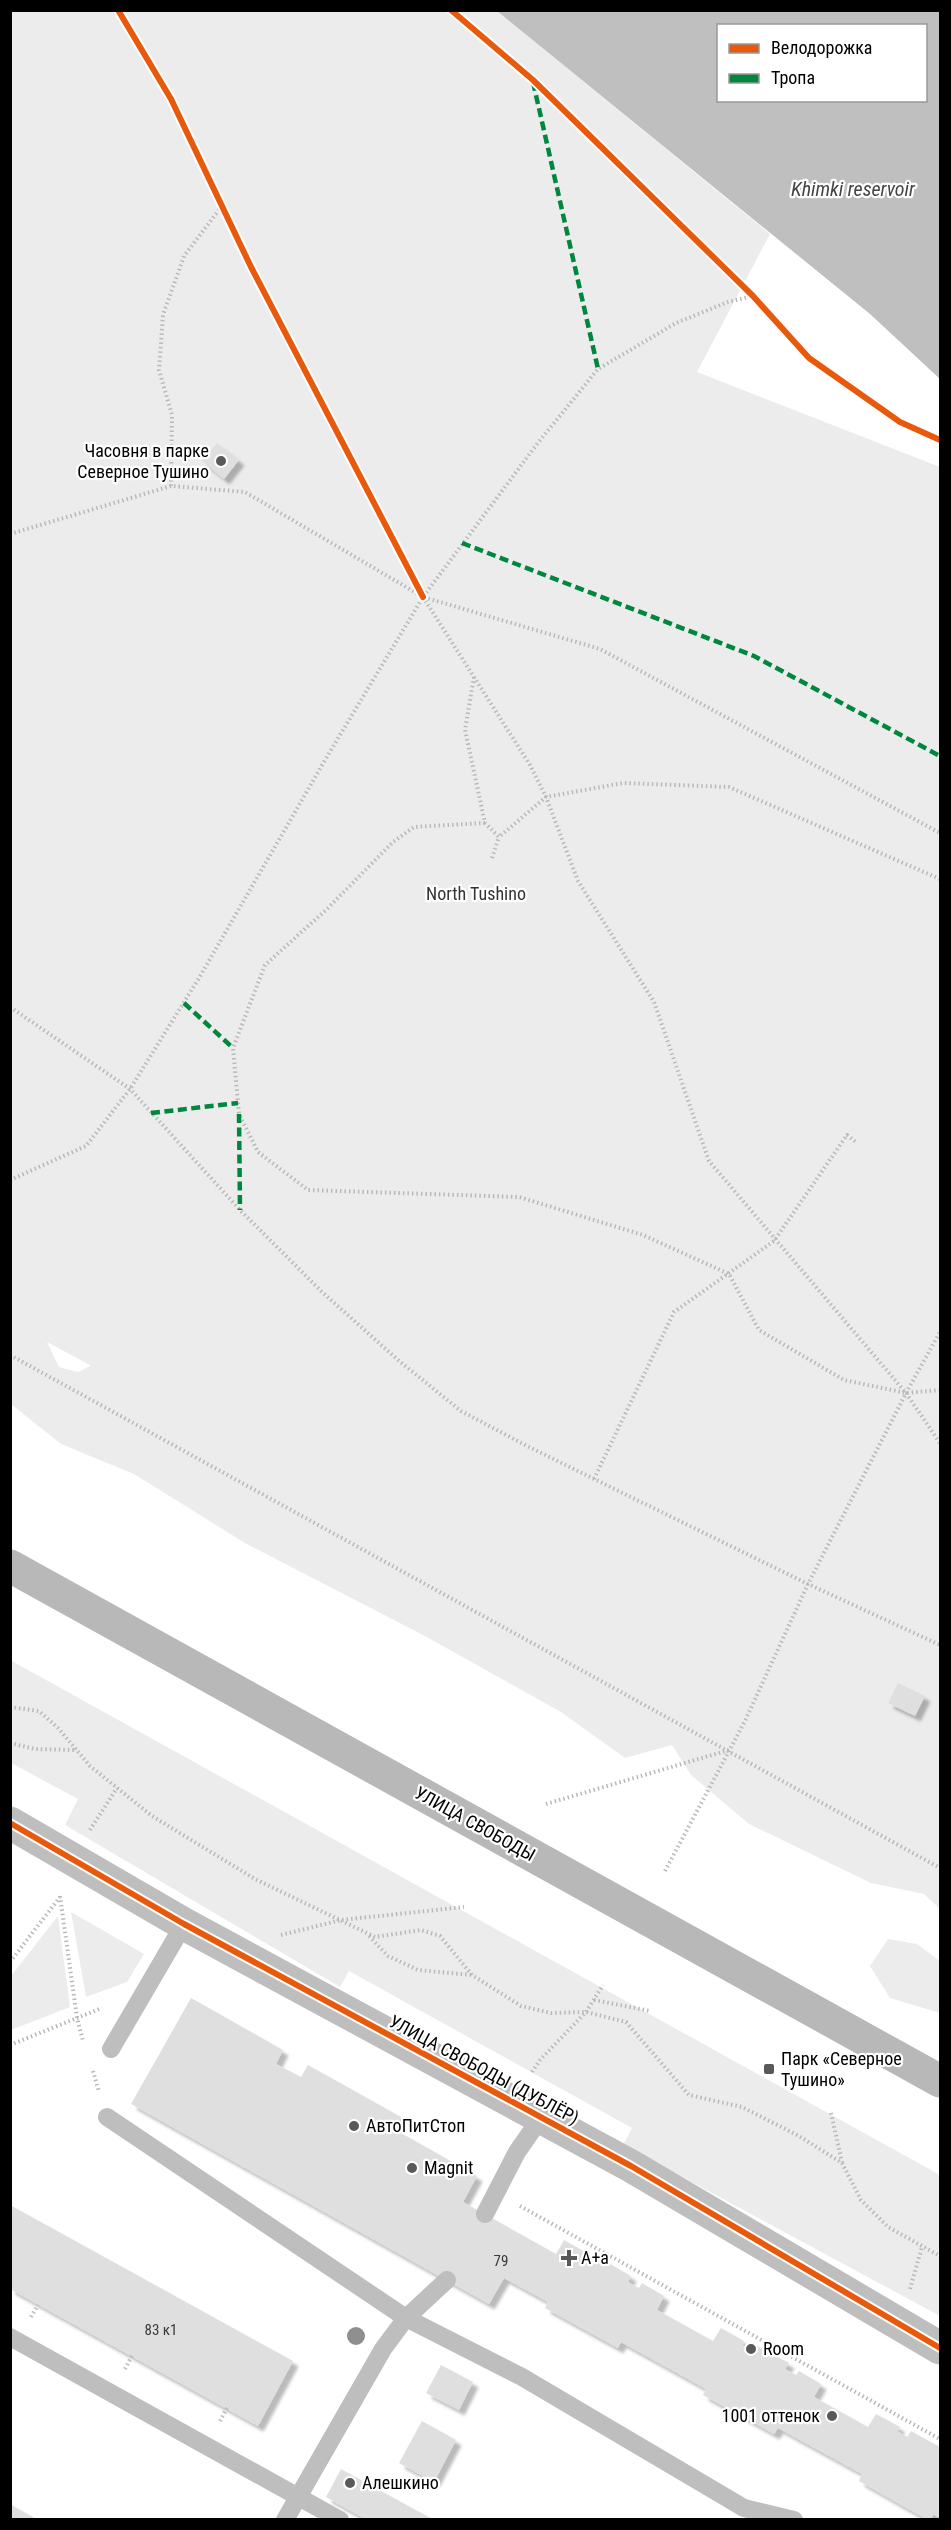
<svg xmlns="http://www.w3.org/2000/svg" width="951" height="2530" font-family="'Roboto Condensed',sans-serif">
<defs>
<filter id="shadow"><feDropShadow dx="5.5" dy="5.5" stdDeviation="1.5" flood-color="#0004"/></filter>
</defs>
<rect width="100%" height="100%" fill="#fff"/>
<g fill="#ececec" fill-rule="evenodd">
<path d="M 10,11 L 497,11 L 770,234 L 697,372 L 940,467 L 940,1909 L 924,1894 L 871,1883 L 749,1824 L 691,1775 L 672,1745 L 625,1758 L 561,1712 L 423,1635 L 245,1543 L 134,1474 L 61,1444 L 11,1404 ZM 47,1342 L 90,1365 L 90,1366 L 78,1372 L 59,1367 Z"/>
<polygon points="10,1660 940,2175 940,2316 623,2145 632,2128 349,1971 340,1987 65,1825 78,1799 11,1763"/>
<polygon points="71,1912 144,1954 127,1982 86,1997"/>
<polygon points="58,1916 70,2007 11,2030 11,1976"/>
<polygon points="888,1939 917,1944 940,1961 940,2013 890,1998 870,1966"/>
</g>
<path fill="#bfbfbf" fill-rule="evenodd" d="M 497,11 L 940,11 L 940,379 L 870,314 ZM 718,26 L 926,26 L 926,100 L 718,100 Z"/>
<g fill="#dfdfdf" filter="url(#shadow)">
<polygon points="217,443 239,460 224,479 202,461"/>
<polygon points="898,1683 925,1696 915,1716 888,1703"/>
<polygon points="191,1998 283,2050 276,2064 301,2077 308,2065 401,2117 394,2129 477,2176 463,2202 556,2254 564,2240 587,2253 585,2258 595,2263 598,2257 631,2276 628,2282 639,2288 642,2283 664,2296 657,2310 713,2341 721,2328 744,2341 742,2345 752,2351 755,2345 789,2363 785,2369 796,2375 799,2371 821,2384 814,2397 868,2427 876,2414 900,2427 897,2431 907,2437 911,2431 940,2447 940,2518 933,2514 931,2520 928,2520 859,2481 862,2474 778,2428 774,2434 703,2395 706,2389 621,2342 618,2348 545,2308 548,2302 504,2278 489,2304 131,2104"/>
<polygon points="10,2205 293,2361 258,2426 10,2289"/>
<polygon points="441,2365 473,2382 459,2410 426,2393"/>
<polygon points="422,2421 456,2440 434,2482 399,2463"/>
<polygon points="341,2469 434,2520 367,2520 326,2497"/>
<polygon points="10,2504 38,2520 10,2520"/>
</g>
<g fill="none" stroke-linecap="round" stroke-linejoin="round">
<g stroke="#b9b9b9" stroke-width="4" stroke-dasharray="1.5 3" stroke-linecap="butt">
<polyline points="171,486 172,415 159,370 163,315 184,256 222,206"/>
<polyline points="10,534 171,486 245,492 423,597 600,649 940,833"/>
<polyline points="423,597 530,765 546,797 578,881 654,1002 709,1161 906,1393 940,1443"/>
<polyline points="474,677 465,730 485,823 499,837 546,797 623,783 729,787 940,879"/>
<polyline points="485,823 414,827 393,842 326,910 265,965 233,1048 239,1114 258,1152 308,1190 519,1197 643,1235 729,1274 759,1330 844,1380 906,1393 940,1390"/>
<polyline points="492,858 499,837"/>
<polyline points="10,1007 130,1089 240,1210 321,1291 398,1360 461,1411 529,1447 808,1584 940,1645"/>
<polyline points="10,1180 86,1146 130,1089 199,978 328,755 423,597 537,444 598,369 676,323 728,302 753,296"/>
<polyline points="10,1355 940,1868"/>
<polyline points="594,1479 674,1312 774,1241 847,1135 856,1142"/>
<polyline points="10,1707 39,1711 58,1728 90,1766 152,1816 255,1879 375,1937 421,1930 440,1936 472,1975 521,2006 551,2013 586,2012 626,2022 689,2095 742,2107 799,2136 842,2163 861,2200 888,2227 940,2256"/>
<polyline points="10,1743 35,1749 77,1750"/>
<polyline points="546,1804 729,1750"/>
<polyline points="90,1830 117,1788"/>
<polyline points="665,1871 745,1721 808,1584 906,1393 940,1332"/>
<polyline points="60,1896 77,2018 83,2041"/>
<polyline points="281,1935 341,1920 464,1907"/>
<polyline points="369,1936 388,1956 418,1970 472,1975"/>
<polyline points="10,1962 60,1897"/>
<polyline points="594,2000 650,2011"/>
<polyline points="10,2045 102,2008"/>
<polyline points="93,2071 99,2092"/>
<polyline points="532,2072 540,2060 586,2012 603,1985"/>
<polyline points="831,2113 842,2162"/>
<polyline points="520,2206 940,2439"/>
<polyline points="910,2289 922,2247"/>
<polyline points="31,2317 38,2305"/>
<polyline points="125,2369 132,2356"/>
<polyline points="220,2421 227,2408"/>
</g>
<g stroke="#bebebe" stroke-width="18">
<polyline points="111,2049 184,1924"/>
<polyline points="107,2117 406,2318 522,2377 744,2508 794,2520"/>
<polyline points="485,2214 517,2152 540,2119"/>
<polyline points="10,2337 340,2520"/>
<polyline points="285,2520 383,2349 406,2318 447,2280"/>
</g>
<polyline stroke="#bebebe" stroke-width="33" points="10,1823 184,1924 631,2166 940,2348"/>
<polyline stroke="#b8b8b8" stroke-width="33" points="10,1566 940,2081"/>
<g stroke="#00873e" stroke-width="4.5" stroke-dasharray="9 4.5" stroke-linecap="butt">
<polyline points="533,82 598,369"/>
<polyline points="462,543 754,656 940,756"/>
<polyline points="184,1003 233,1048"/>
<polyline points="151,1113 238,1103"/>
<polyline points="239,1114 240,1210"/>
</g>
<g stroke="#fff" stroke-width="10">
<g id="cycleway">
<polyline points="118,10 171,99 251,267 423,597"/>
<polyline points="451,10 533,80 753,296 809,358 900,422 940,440"/>
<polyline points="10,1823 184,1924 631,2166 940,2348"/>
</g>
</g>
<use href="#cycleway" stroke="#e8590c" stroke-width="6"/>
</g>
<circle fill="#8f8f8f" cx="356" cy="2336" r="9"/>
<g fill="#595959" stroke="#fff" stroke-width="2">
<circle cx="221" cy="461" r="6"/>
<rect x="763" y="2063" width="12" height="12" rx="3"/>
<circle cx="354" cy="2126" r="6"/>
<circle cx="412" cy="2168" r="6"/>
<path d="M566 2249h6v6h6v6h-6v6h-6v-6h-6v-6h6z"/>
<circle cx="751" cy="2349" r="6"/>
<circle cx="832" cy="2416" r="6"/>
<circle cx="350" cy="2483" r="6"/>
</g>
<g text-anchor="middle" stroke-width="4.5" stroke-linejoin="round" paint-order="stroke">
<g font-size="15" fill="#383838">
<text x="501" y="2266">79</text>
<text x="161" y="2335">83 к1</text>
</g>
<g font-size="18" fill="#000" stroke="#fff" text-anchor="start">
<text x="209" y="457" text-anchor="end">Часовня в парке<tspan x="209" dy="21">Северное Тушино</tspan></text>
<text x="781" y="2065">Парк «Северное<tspan x="781" dy="21">Тушино»</tspan></text>
<text x="366" y="2132">АвтоПитСтоп</text>
<text x="424" y="2174">Magnit</text>
<text x="581" y="2264">А+а</text>
<text x="763" y="2355">Room</text>
<text x="820" y="2422" text-anchor="end">1001 оттенок</text>
<text x="362" y="2489">Алешкино</text>
</g>
<g font-size="18" fill="#333" stroke="#fff">
<text x="476" y="900">North Tushino</text>
</g>
<g font-size="18" fill="#000" stroke="#fff">
<text transform="translate(475 1824) rotate(29)" y="6">УЛИЦА СВОБОДЫ</text>
<text transform="translate(484 2070) rotate(28)" y="6">УЛИЦА СВОБОДЫ (ДУБЛЁР)</text>
</g>
<g font-size="20" font-style="italic" fill="#444" stroke="#fff">
<text x="853" y="196">Khimki reservoir</text>
</g>
</g>
<rect width="951" height="2530" fill="none" stroke="#000000" stroke-width="24"/>
<rect x="717" y="24" width="210" height="78" fill="#ffffff" stroke="#999999" stroke-width="1.5"/>
<rect x="729" y="44" width="30" height="9" fill="#e8590c" stroke="#999999" stroke-width="1.5"/>
<text x="771" y="54" font-size="18" fill="#000000">Велодорожка</text>
<rect x="729" y="74" width="30" height="9" fill="#00873e" stroke="#999999" stroke-width="1.5"/>
<text x="771" y="84" font-size="18" fill="#000000">Тропа</text>
</svg>
